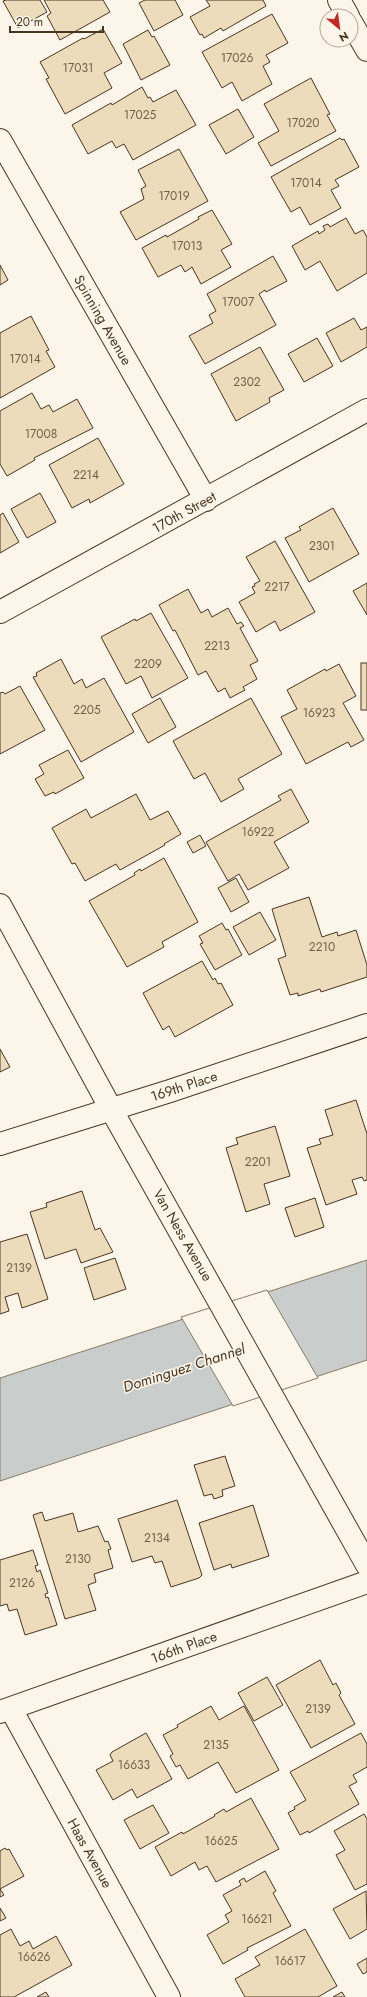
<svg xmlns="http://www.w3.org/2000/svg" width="367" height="1997" font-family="Jost,sans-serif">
<rect width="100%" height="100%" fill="#fbf6e9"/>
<polygon fill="#c9cecd" stroke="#887966" points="367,1260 367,1360 0,1481 0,1378"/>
<polygon fill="#fbf6e9" stroke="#887966" points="267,1290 318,1378 233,1406 181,1317"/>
<g fill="#ecdcbc" stroke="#4a3520">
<polygon points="6,0 40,0 47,12 18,28 3,1"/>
<polygon points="44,0 103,0 110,12 60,40 47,16 51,13"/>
<polygon points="145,0 175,0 183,15 154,31 139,3"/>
<polygon points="206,0 263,0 266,6 223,31 221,28 204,38 202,34 200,35 190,17 210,6"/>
<polygon points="272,14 288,43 266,55 270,62 263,66 272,84 242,101 232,82 222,88 202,52"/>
<polygon points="103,29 122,63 104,73 112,88 65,114 46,79 49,78 40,62 83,38 84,39"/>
<polygon points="148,30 152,37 154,36 170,65 141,80 123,44"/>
<polygon points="311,78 330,114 327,115 336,131 271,166 258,143 279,131 264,104"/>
<polygon points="142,87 148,98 150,97 153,102 176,90 196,125 133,160 124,144 116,148 112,141 88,154 72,125 111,103 112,105"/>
<polygon points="238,109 254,137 226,154 209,125"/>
<polygon points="340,138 342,140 344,139 359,167 335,180 339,186 331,190 341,208 310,225 300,207 291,212 271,177"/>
<polygon points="179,149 208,201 136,240 120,212 144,199 141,189 146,186 138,170"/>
<polygon points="212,210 232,244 221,250 231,267 201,284 192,267 185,272 181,265 158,277 142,248 166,235 167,237 199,219 198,217"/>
<polygon points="346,218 355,234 363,230 367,237 367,273 337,291 320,261 305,270 292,246 318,231 319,234 325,230 323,226 328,224 330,227"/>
<polygon points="273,256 287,281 266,292 265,290 259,294 276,325 205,364 189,336 213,323 209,315 216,311 207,294"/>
<polygon points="0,265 8,280 0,285"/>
<polygon points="31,316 49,350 46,351 55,367 0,398 0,333"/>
<polygon points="354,318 361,330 367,327 367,347 341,362 326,333"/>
<polygon points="317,338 333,366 304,382 288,354"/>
<polygon points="260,347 284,390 269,398 270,402 236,421 211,374"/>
<polygon points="32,393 41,409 49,405 53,412 77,399 93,428 34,458 35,460 7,476 0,464 0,411"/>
<polygon points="98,438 124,484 90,503 89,499 72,508 49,465"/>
<polygon points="40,493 56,522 27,538 11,509"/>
<polygon points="333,508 359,554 309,582 285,538 301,530 299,527"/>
<polygon points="3,513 19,542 0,553 0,515"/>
<polygon points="275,541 315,612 280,631 275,621 256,632 239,602 255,593 252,587 255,586 254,584 260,581 246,557"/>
<polygon points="367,583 367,615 353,591"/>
<polygon points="188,589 201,613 208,609 212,617 228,608 237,624 241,622 244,626 240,628 258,661 250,665 257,679 243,687 245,690 230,698 225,688 218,692 206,671 198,675 175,630 173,631 159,605"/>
<polygon points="151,613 188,678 152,698 141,676 126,684 101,637 135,619 136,621"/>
<polygon points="61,659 74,684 82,679 86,688 104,678 134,732 81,762 33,677 37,676 36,673"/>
<rect x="361" y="663" width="6" height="47"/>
<polygon points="339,664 356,696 343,703 364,740 351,747 348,742 306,764 281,717 297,709 287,690 325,669 326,671"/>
<polygon points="20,686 45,730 0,754 0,693 3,692 5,694"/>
<polygon points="160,698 176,727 148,743 132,714"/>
<polygon points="251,698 282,754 238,779 244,789 221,802 205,773 194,779 173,741"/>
<polygon points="68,750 84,778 55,794 54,792 45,796 35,779 44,774 39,765"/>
<polygon points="291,789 309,822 274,842 289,868 248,890 239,874 228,881 206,842 281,800 278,796"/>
<polygon points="136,794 150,820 168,811 181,834 164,844 165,845 120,870 116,864 85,881 75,863 72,864 52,828 86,809 91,818"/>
<polygon points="200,835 206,846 193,853 187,842"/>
<polygon points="164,858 198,922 162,942 164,947 127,967 89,901 135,875 134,873 140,869 141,871"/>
<polygon points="236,878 249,902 231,912 218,888"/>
<polygon points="309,897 322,937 337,932 338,936 356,930 367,965 367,977 321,992 320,989 298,996 298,993 290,995 278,959 286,956 272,909"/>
<polygon points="260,912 276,940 249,955 233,927"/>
<polygon points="222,923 226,930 228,929 242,955 215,970 200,944 203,943 199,936"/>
<polygon points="202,961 213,980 215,978 218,984 221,983 233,1005 175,1037 169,1026 163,1030 143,993"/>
<polygon points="0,1049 10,1067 0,1072"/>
<polygon points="356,1100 367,1134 367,1180 364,1181 362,1177 352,1180 357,1194 326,1205 307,1148 321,1144 319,1139 333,1135 325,1110"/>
<polygon points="275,1126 290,1176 264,1184 270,1204 246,1212 226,1148 238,1144 236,1138"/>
<polygon points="82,1191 95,1230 100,1228 113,1252 81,1263 76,1249 45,1259 30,1212 47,1207 46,1203"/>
<polygon points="315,1198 324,1227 295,1237 285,1208"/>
<polygon points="27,1234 48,1299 22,1308 18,1293 5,1297 9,1311 0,1314 0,1242"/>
<polygon points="115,1258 126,1289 94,1300 84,1268"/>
<polygon points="225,1456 235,1486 222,1490 223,1496 214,1499 212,1494 204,1496 194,1465"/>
<polygon points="177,1500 202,1575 199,1578 171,1587 162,1561 155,1563 152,1556 132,1562 118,1519"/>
<polygon points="253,1505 269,1556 232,1568 231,1564 214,1570 199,1523"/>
<polygon points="42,1512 45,1521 73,1513 78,1532 98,1526 105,1542 108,1541 111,1549 108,1550 113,1568 94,1574 96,1582 88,1585 96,1610 65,1619 33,1515"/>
<polygon points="33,1550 38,1565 35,1566 37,1572 40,1570 48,1593 45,1594 46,1598 48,1597 57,1625 25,1635 17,1609 9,1611 7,1604 0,1606 0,1560"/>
<polygon points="320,1660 333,1685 336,1683 341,1693 339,1695 355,1724 311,1748 276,1685"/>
<polygon points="267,1677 283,1705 254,1721 238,1693"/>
<polygon points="211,1706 219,1720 244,1706 279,1770 236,1793 218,1762 188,1779 180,1765 176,1767 170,1756 173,1754 163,1735 178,1727 177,1725"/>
<polygon points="146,1733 172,1779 137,1798 132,1789 113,1800 96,1770 113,1761 110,1755 112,1752"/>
<polygon points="361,1733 367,1744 367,1767 353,1775 357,1782 349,1786 359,1804 309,1833 308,1831 300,1835 288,1813 295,1809 294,1807 306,1800 290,1772"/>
<polygon points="251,1798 279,1849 216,1882 207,1866 199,1870 195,1862 171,1876 155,1847 182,1832 183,1834 215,1816 214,1815 224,1809 226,1812"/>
<polygon points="153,1805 169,1833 140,1849 124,1820"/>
<polygon points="364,1814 367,1819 367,1884 355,1890 336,1855 345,1850 334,1831"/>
<polygon points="5,1848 7,1850 9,1849 24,1876 0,1889 4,1895 0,1897 0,1851"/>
<polygon points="265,1871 276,1891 273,1893 291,1926 247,1948 248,1950 223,1964 207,1935 229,1922 225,1915 232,1911 223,1895 241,1885 239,1881 244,1878 246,1882"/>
<polygon points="366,1891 367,1929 350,1939 333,1909"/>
<polygon points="0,1908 6,1918 0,1921"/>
<polygon points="11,1929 20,1946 29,1941 33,1949 56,1936 72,1965 14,1997 0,1997 0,1935"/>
<polygon points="305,1929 337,1986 318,1997 245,1997 235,1979 260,1965 255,1957"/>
<polygon points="367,1958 367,1972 363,1974 357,1964"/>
<polygon points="46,1992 49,1997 37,1997"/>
<polygon points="342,1992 345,1997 333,1997"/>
</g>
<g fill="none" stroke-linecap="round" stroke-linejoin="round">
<g stroke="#4a3520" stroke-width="24">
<g id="minor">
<polyline points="339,0 348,16"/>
<polyline points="351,22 367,50"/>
<polyline points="0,140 206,500"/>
<polyline points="0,612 367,410"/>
<polyline points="0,1144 170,1091 367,1025"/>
<polyline points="11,1709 169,1997"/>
<polyline points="0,1712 367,1582"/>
</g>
</g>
<g stroke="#4a3520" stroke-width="24">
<polyline id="secondary" points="0,905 111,1109 367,1565"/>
</g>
<use href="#minor" stroke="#fbf6e9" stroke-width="22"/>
<use href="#secondary" stroke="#fbf6e9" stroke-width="22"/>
</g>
<g text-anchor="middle" stroke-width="3" stroke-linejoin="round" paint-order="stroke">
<g font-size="12" fill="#725f47">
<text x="237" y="62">17026</text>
<text x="78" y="72">17031</text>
<text x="140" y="119">17025</text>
<text x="303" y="127">17020</text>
<text x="306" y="187">17014</text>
<text x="174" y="200">17019</text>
<text x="187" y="250">17013</text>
<text x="238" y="306">17007</text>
<text x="25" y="363">17014</text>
<text x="247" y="386">2302</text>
<text x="41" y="438">17008</text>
<text x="86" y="479">2214</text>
<text x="322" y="550">2301</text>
<text x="277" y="591">2217</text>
<text x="217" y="650">2213</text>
<text x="148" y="668">2209</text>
<text x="87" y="714">2205</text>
<text x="319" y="717">16923</text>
<text x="258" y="836">16922</text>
<text x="322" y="951">2210</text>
<text x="258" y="1166">2201</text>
<text x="19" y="1272">2139</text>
<text x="157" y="1542">2134</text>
<text x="78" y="1563">2130</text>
<text x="22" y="1587">2126</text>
<text x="318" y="1713">2139</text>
<text x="216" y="1749">2135</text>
<text x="134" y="1769">16633</text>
<text x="221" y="1845">16625</text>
<text x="257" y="1923">16621</text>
<text x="34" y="1961">16626</text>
<text x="290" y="1965">16617</text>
</g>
<g font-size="14" fill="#4a3520" stroke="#fbf6e9">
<text transform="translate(103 320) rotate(60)" y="5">Spinning Avenue</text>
<text transform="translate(184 512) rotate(-29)" y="5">170th Street</text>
<text transform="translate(184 1086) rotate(-18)" y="5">169th Place</text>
<text transform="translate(183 1235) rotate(60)" y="5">Van Ness Avenue</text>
<text transform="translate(184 1647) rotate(-20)" y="5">166th Place</text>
<text transform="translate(90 1853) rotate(61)" y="5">Haas Avenue</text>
</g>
<g font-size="15" font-style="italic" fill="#4a3520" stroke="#fbf6e9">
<text transform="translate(184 1368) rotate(-18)" y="5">Dominguez Channel</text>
</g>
</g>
<g transform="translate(339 28) rotate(151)"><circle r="19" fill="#fbf6e9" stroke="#b4a999"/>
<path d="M0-3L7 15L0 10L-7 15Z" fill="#c62828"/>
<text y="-6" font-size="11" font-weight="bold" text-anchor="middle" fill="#4a3520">N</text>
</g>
<path d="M10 26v6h93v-6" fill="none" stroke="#4a3520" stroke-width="2"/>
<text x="16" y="26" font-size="12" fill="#4a3520" stroke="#fbf6e9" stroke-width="3" paint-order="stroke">20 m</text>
</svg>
